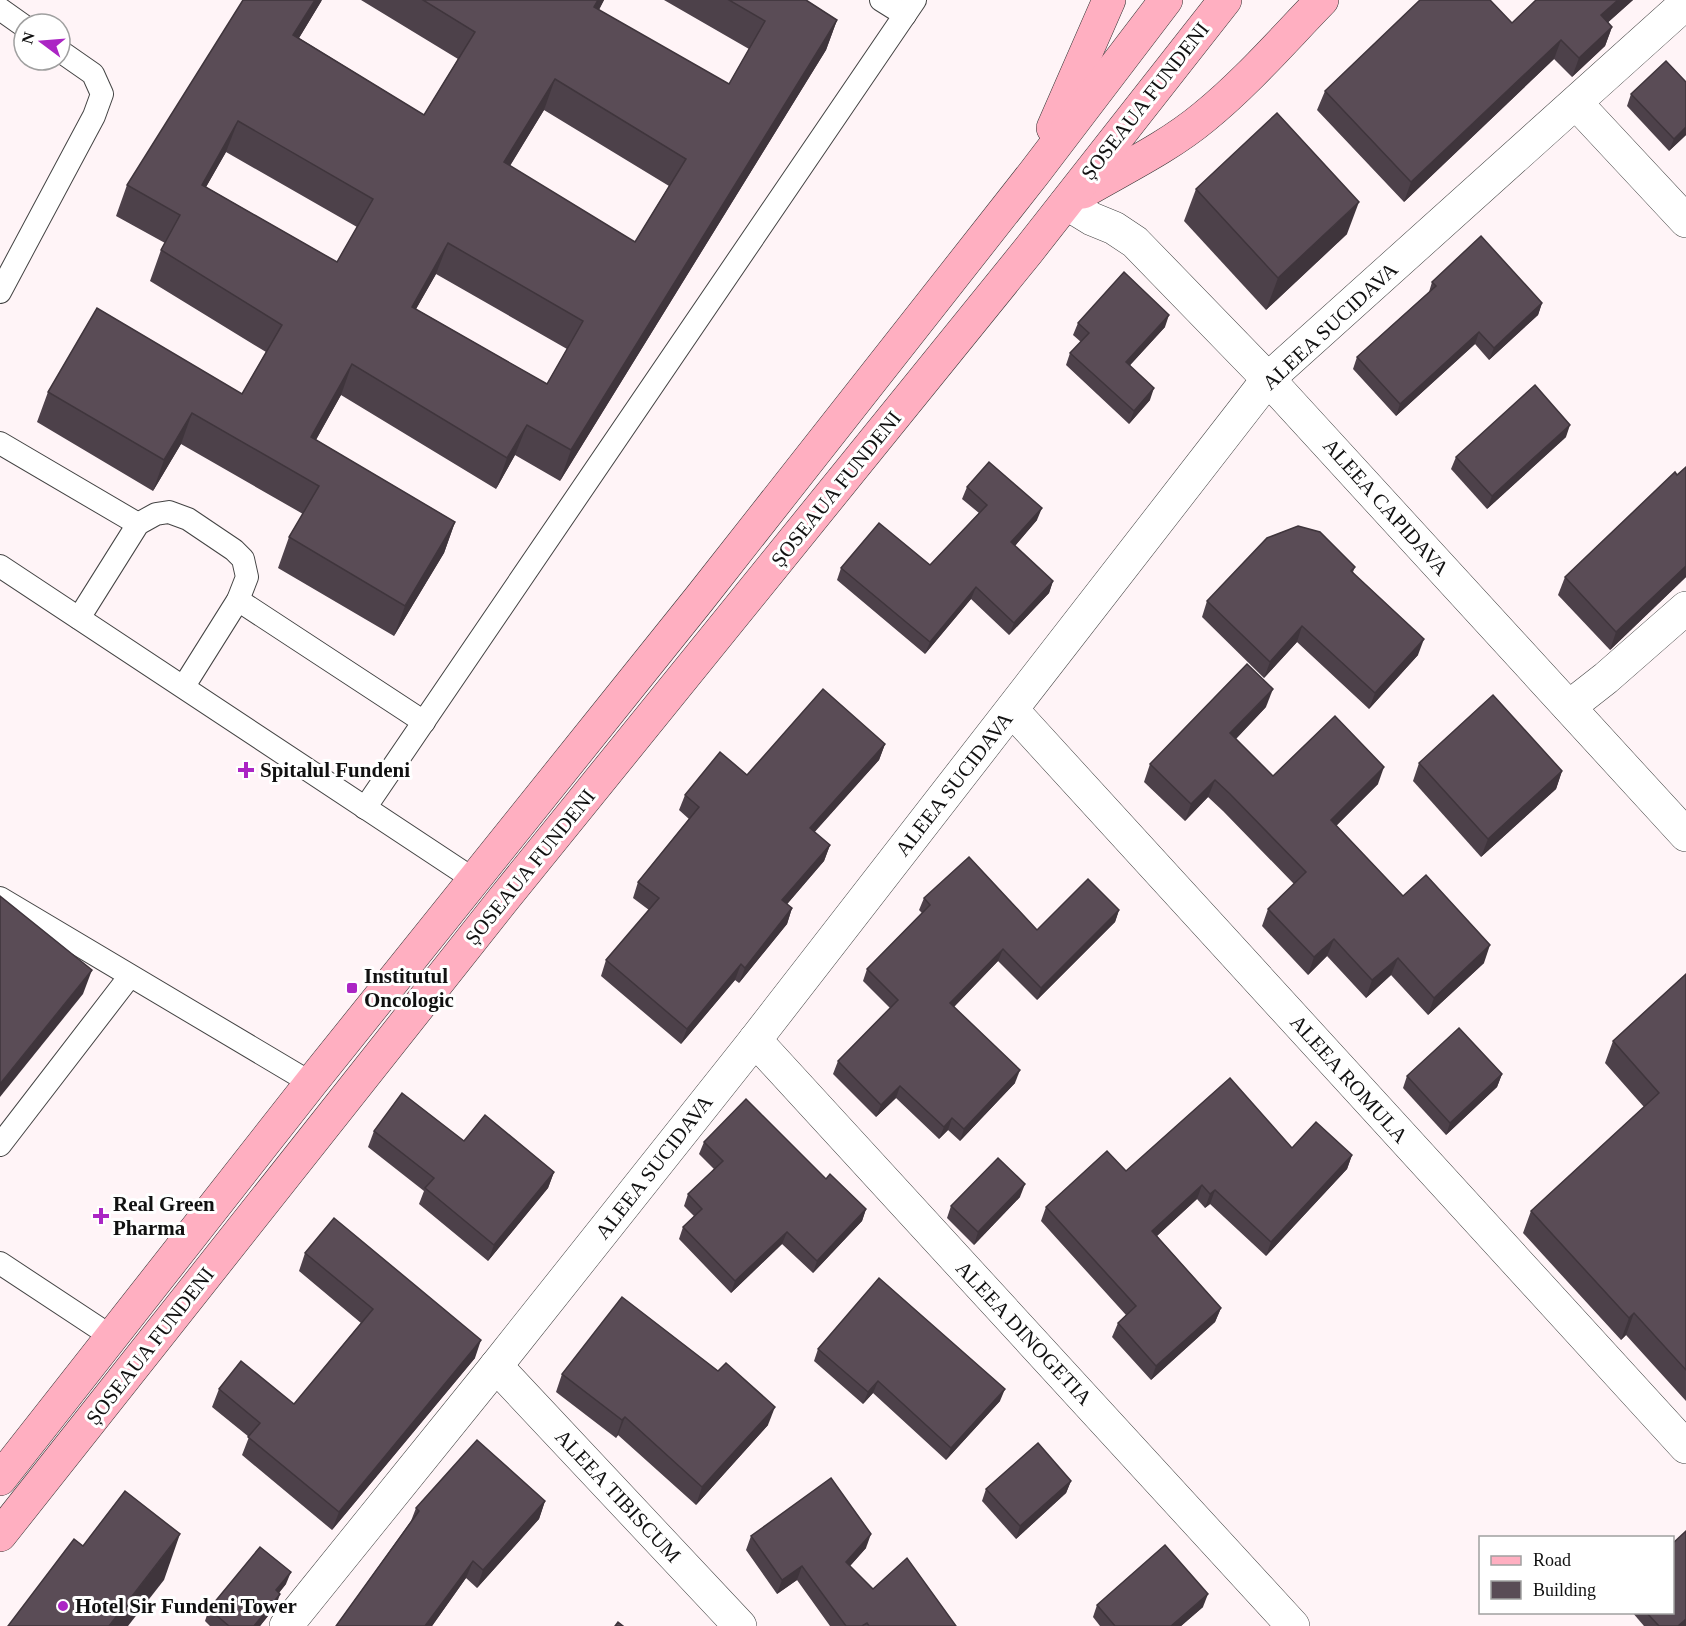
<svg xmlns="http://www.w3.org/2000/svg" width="1686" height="1626" font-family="'Times New Roman',serif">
<rect width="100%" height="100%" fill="#fff4f7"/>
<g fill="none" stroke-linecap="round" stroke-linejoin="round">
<g stroke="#444" stroke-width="24">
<g id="lane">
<polyline points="881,0 905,15"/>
<polyline points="0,9 24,26"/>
<polyline points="0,292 94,116 102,94 93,74 60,51"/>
<polyline points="0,443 138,524"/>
<polyline points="0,566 473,879"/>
<polyline points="238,600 424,722"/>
<polyline points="79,618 138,524 156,514 169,512 188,519 234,550 243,559 247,577 238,600 184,686"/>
<polyline points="365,808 915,0"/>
<polyline points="0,898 311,1083"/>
<polyline points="0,1145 130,976"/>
<polyline points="0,1263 112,1337"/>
</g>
</g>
<g stroke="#444" stroke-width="34">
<g id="street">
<polyline points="1576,103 1686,221"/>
<polyline points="1066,203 1092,219 1114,228 1135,242 1268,379 1686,835"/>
<polyline points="1569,707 1606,678 1686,608"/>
<polyline points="1012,710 1686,1447"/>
<polyline points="755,1040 1293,1626"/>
<polyline points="496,1366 740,1626"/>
<polyline points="286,1626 496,1366 755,1040 1268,379 1686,3"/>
</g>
</g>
<g stroke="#333" stroke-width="34">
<g id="secondary">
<polyline points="1053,128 1109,0"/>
<path d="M 1083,192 C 1124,168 1168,147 1204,117 C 1247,82 1284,39 1322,0"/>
<polyline points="0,1479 311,1083 700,598 1035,172 1166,0"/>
<polyline points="0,1535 502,901 1028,251 1225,0"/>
</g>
</g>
<use href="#lane" stroke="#fff" stroke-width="22"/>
<use href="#street" stroke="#fff" stroke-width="33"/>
<use href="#secondary" stroke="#ffafc1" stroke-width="33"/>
</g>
<g fill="#4d414a" fill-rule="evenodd">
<path d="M 322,0 L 299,38 L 424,115 L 458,59 L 361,0 L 604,0 L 599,10 L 729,84 L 749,49 L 664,0 L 806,0 L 837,20 L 826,50 L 560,481 L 515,455 L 496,489 L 341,395 L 316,440 L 455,522 L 444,553 L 394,636 L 278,568 L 289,537 L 303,514 L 181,444 L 153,491 L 37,422 L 48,392 L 242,394 L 266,352 L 150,281 L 161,250 L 165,243 L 116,216 L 127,185 ZM 544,110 L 669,186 L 635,242 L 510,166 ZM 226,152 L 357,227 L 337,262 L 206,187 ZM 436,274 L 567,349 L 547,384 L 416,309 Z"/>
<polygon points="1536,0 1633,0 1608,22 1612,27 1605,46 1572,77 1554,59 1404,202 1317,110 1325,91 1512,23"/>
<polygon points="1686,82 1686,135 1669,151 1627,106 1631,94"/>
<polygon points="1196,189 1347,234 1266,310 1184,221"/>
<polygon points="1432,282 1542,303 1538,315 1489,360 1475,344 1396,416 1353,369 1357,357 1429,292"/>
<polygon points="1078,323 1165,327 1130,365 1150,400 1129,424 1066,365 1070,353 1081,342 1073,335"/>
<polygon points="1566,437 1487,509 1451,469 1456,457"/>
<polygon points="1686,467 1686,577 1610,650 1558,595 1565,577"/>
<polygon points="967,487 1037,520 1015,546 1053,581 1049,593 1009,635 971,599 925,654 837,580 841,568 930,565 979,513 962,499"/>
<polygon points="1355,567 1353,572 1418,655 1369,709 1297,642 1264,678 1202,617 1207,601"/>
<polygon points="1266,707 1236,739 1273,776 1378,784 1336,826 1403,896 1484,963 1428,1015 1391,975 1366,998 1327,956 1308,975 1262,926 1268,909 1294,884 1223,811 1208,797 1185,821 1144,782 1150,764"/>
<polygon points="885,744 879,760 814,832 830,845 824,861 787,904 792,908 787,924 739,983 735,980 681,1044 601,976 606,960 649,910 633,898 638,882 689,819 679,810 685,795 747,775"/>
<polygon points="1419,763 1562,771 1556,789 1481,857 1413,781"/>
<polygon points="924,898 1037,930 1119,910 1115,922 1037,1000 998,961 954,1007 1015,1083 960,1141 948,1130 939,1139 896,1098 876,1117 833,1074 838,1061 890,1008 863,981 867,969 922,913 919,910"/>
<polygon points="1686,974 1686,1401 1626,1335 1621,1340 1523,1233 1531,1211 1644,1107 1605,1063 1613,1041"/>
<polygon points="1502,1074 1497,1087 1446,1135 1403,1088 1407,1076"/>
<polygon points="374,1131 464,1141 554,1172 548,1188 488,1261 419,1204 424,1191 368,1147"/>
<polygon points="704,1142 826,1179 866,1209 862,1221 813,1273 782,1244 731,1293 679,1239 683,1227 694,1216 684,1206 688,1194 714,1169 699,1154"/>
<polygon points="1352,1155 1347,1169 1266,1256 1210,1204 1205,1208 1197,1199 1157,1236 1221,1308 1215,1322 1151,1380 1112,1337 1118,1323 1126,1315 1041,1221 1046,1207 1126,1171"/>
<polygon points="1020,1197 974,1245 947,1218 951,1206"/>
<polygon points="305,1253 475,1358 332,1530 242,1455 249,1437 212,1407 219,1389 294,1404 361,1323 299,1271"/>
<polygon points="818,1349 1000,1401 946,1460 873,1393 863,1404 814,1361"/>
<polygon points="562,1374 768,1425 696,1505 618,1435 616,1438 556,1392"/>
<polygon points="1071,1481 1066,1493 1016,1539 982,1501 986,1489"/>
<polygon points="545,1501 539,1519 477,1588 466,1578 432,1626 336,1626 411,1521 416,1508"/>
<polygon points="751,1536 866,1548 850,1566 873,1589 956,1626 830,1626 797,1580 777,1594 746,1550"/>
<polygon points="286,1584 279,1593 276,1606 260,1626 210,1626 205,1621 209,1609"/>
<polygon points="1097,1605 1203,1607 1181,1626 1100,1626 1093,1617"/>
<polygon points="1632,1612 1672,1612 1686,1626 1644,1626"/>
</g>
<g fill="#3f353c">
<polygon points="315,0 322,0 282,66 293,35"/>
<polygon points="598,0 604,0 583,38 594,7"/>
<polygon points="1618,0 1633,0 1594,35 1601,15"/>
<polygon points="837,20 826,50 560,481 571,450"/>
<polygon points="1612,27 1605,46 1572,77 1579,58"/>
<polygon points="1561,40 1554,59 1404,202 1411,182"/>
<polygon points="555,79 544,110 493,193 504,162"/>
<polygon points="238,121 226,152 190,215 202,185"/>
<polygon points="1686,127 1686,135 1669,151 1674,139"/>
<polygon points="1359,202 1347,234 1266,310 1278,278"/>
<polygon points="448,243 436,274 400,337 412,307"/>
<polygon points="1542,303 1538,315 1489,360 1494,348"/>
<polygon points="1169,315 1165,327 1122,374 1126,362"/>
<polygon points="1479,332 1475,344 1396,416 1400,404"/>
<polygon points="352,364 341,395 300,468 311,437"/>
<polygon points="1154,388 1150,400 1129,424 1134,411"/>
<polygon points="192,413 181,444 153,491 164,460"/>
<polygon points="527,425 515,455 496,489 507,458"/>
<polygon points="1570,425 1566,437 1487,509 1492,496"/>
<polygon points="1042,508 1037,520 1007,555 1011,542"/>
<polygon points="455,522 444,553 394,636 405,606"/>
<polygon points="1686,566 1686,577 1610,650 1616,632"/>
<polygon points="1053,581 1049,593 1009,635 1014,623"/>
<polygon points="976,587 971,599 925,654 930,642"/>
<polygon points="1302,626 1297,642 1264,678 1270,662"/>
<polygon points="1424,639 1418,655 1369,709 1375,693"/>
<polygon points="1273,689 1266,707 1224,751 1230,733"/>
<polygon points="885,744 879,760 804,844 810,828"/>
<polygon points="1384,767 1378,784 1324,838 1331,820"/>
<polygon points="1562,771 1556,789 1481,857 1488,839"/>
<polygon points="1215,780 1208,797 1185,821 1191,804"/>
<polygon points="830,845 824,861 777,916 782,900"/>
<polygon points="792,908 787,924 739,983 745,968"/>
<polygon points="1119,910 1115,922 1037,1000 1041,988"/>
<polygon points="1334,939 1327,956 1308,975 1314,957"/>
<polygon points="1490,945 1484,963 1428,1015 1434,998"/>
<polygon points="1003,949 998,961 946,1015 950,1003"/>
<polygon points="1398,958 1391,975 1366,998 1372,980"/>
<polygon points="741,964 735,980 681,1044 687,1029"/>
<polygon points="92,970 83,994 0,1097 0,1084"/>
<polygon points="1020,1070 1015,1083 960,1141 964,1129"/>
<polygon points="1502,1074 1497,1087 1446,1135 1450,1123"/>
<polygon points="900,1086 896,1098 876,1117 881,1105"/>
<polygon points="952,1118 948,1130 939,1139 944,1127"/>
<polygon points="1352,1155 1347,1169 1266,1256 1271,1242"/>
<polygon points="554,1172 548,1188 488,1261 494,1245"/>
<polygon points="1025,1184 1020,1197 974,1245 978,1232"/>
<polygon points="1202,1185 1197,1199 1147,1245 1152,1231"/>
<polygon points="1215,1190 1210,1204 1205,1208 1210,1194"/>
<polygon points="866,1209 862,1221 813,1273 817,1261"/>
<polygon points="787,1232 782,1244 731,1293 735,1281"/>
<polygon points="1221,1308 1215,1322 1151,1380 1156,1366"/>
<polygon points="1634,1313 1626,1335 1621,1340 1629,1318"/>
<polygon points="481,1340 475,1358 332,1530 339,1512"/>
<polygon points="878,1381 873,1393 863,1404 868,1392"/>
<polygon points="1005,1389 1000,1401 946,1460 951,1448"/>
<polygon points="775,1407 768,1425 696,1505 702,1487"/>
<polygon points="625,1417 618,1435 616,1438 622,1420"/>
<polygon points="1071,1481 1066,1493 1016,1539 1020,1526"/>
<polygon points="545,1501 539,1519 477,1588 483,1570"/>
<polygon points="180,1534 164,1580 128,1626 109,1626"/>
<polygon points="871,1534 866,1548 841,1576 846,1562"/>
<polygon points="473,1561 466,1578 432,1626 425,1626"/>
<polygon points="802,1566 797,1580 777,1594 782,1580"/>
<polygon points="291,1572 286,1584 271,1602 276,1590"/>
<polygon points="280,1594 276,1606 260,1626 254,1626"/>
<polygon points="1208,1594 1203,1607 1181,1626 1171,1626"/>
<polygon points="1686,1619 1686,1626 1678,1626"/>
</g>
<g fill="#5a4c56" stroke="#3f353c" stroke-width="1.5" fill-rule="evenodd">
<path d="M 243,0 L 315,0 L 293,35 L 424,115 L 475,32 L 423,0 L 598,0 L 594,7 L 729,84 L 765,21 L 729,0 L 806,0 L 837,20 L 571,450 L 527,425 L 507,458 L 352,364 L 311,437 L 455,522 L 405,606 L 289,537 L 319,486 L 192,413 L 164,460 L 48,392 L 97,308 L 242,394 L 282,325 L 161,250 L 180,215 L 127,185 ZM 555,79 L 686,159 L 635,242 L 504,162 ZM 238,121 L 373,199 L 337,262 L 202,185 ZM 448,243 L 583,321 L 547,384 L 412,307 Z"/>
<polygon points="1420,0 1490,0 1512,23 1536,0 1618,0 1601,15 1612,27 1579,58 1561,40 1411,182 1325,91"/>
<polygon points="1666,61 1686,82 1686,127 1674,139 1631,94"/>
<polygon points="1277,113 1359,202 1278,278 1196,189"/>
<polygon points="1481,236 1542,303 1494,348 1479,332 1400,404 1357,357 1436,286 1432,282"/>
<polygon points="1124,272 1169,315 1126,362 1154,388 1134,411 1070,353 1089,333 1078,323"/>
<polygon points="1535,385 1570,425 1492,496 1456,457"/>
<polygon points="989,462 1042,508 1011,542 1053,581 1014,623 976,587 930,642 841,568 879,523 930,565 987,505 967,487"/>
<polygon points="1686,467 1686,566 1616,632 1565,577 1675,472 1677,475"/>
<polygon points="1298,526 1320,532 1355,567 1351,571 1424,639 1375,693 1302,626 1270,662 1207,601 1267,538"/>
<polygon points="1247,664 1273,689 1230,733 1273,776 1335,716 1384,767 1331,820 1403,896 1426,875 1490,945 1434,998 1398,958 1372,980 1334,939 1314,957 1268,909 1306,872 1230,794 1215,780 1191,804 1150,764"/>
<polygon points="823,689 885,744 810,828 830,845 782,900 792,908 745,968 741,964 687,1029 606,960 659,898 638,882 699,807 685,795 720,752 747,775"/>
<polygon points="1493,695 1562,771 1488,839 1419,763"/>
<polygon points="969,857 1037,930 1088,879 1119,910 1041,988 1003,949 950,1003 1020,1070 964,1129 952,1118 944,1127 900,1086 881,1105 838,1061 898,1000 867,969 930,905 924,898"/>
<polygon points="0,896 92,970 0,1084"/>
<polygon points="1686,974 1686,1370 1634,1313 1629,1318 1531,1211 1659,1093 1613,1041"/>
<polygon points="1459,1028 1502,1074 1450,1123 1407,1076"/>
<polygon points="1230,1078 1292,1148 1316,1122 1352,1155 1271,1242 1215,1190 1210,1194 1202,1185 1152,1231 1221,1308 1156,1366 1118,1323 1136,1306 1046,1207 1107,1151 1126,1171"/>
<polygon points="402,1093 464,1141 485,1115 554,1172 494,1245 425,1188 434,1178 374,1131"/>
<polygon points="746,1099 826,1179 830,1174 866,1209 817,1261 787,1232 735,1281 683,1227 702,1209 688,1194 723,1161 704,1142"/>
<polygon points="998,1158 1025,1184 978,1232 951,1206"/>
<polygon points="334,1218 481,1340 339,1512 248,1437 260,1423 219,1389 241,1361 294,1404 373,1309 305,1253"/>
<polygon points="879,1278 1005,1389 951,1448 878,1381 868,1392 818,1349"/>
<polygon points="622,1297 718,1371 726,1363 775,1407 702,1487 625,1417 622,1420 562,1374"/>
<polygon points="477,1440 545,1501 483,1570 473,1561 425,1626 336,1626 419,1511 416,1508"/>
<polygon points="1038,1443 1071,1481 1020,1526 986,1489"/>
<polygon points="831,1478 871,1534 846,1562 873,1589 907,1558 956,1626 869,1626 867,1623 862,1626 846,1626 802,1566 782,1580 751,1536"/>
<polygon points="125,1491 180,1534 109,1626 8,1626 74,1539 83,1546"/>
<polygon points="1686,1531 1686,1619 1678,1626 1659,1626 1646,1612 1672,1612 1672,1544"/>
<polygon points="1165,1545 1208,1594 1171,1626 1115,1626 1097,1605"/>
<polygon points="260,1547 291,1572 276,1590 280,1594 254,1626 229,1626 209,1609"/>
<polygon points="618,1622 623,1626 615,1626"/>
</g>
<g fill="#ab25c4" stroke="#fff" stroke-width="2">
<path d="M243 761h6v6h6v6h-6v6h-6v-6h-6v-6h6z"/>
<rect x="346" y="982" width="12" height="12" rx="3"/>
<path d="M98 1207h6v6h6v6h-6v6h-6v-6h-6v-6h6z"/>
<circle cx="63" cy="1606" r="6"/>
</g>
<g text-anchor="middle" stroke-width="6" stroke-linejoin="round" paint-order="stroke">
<g font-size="21" fill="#111" stroke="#fff">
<text transform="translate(1145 101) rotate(-52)" y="7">ȘOSEAUA FUNDENI</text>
<text transform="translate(1330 326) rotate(-43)" y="7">ALEEA SUCIDAVA</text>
<text transform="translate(836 489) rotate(-51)" y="7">ȘOSEAUA FUNDENI</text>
<text transform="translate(1386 507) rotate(48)" y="7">ALEEA CAPIDAVA</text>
<text transform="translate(954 784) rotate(-52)" y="7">ALEEA SUCIDAVA</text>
<text transform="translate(530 867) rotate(-51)" y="7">ȘOSEAUA FUNDENI</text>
<text transform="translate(1349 1079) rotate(48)" y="7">ALEEA ROMULA</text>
<text transform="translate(654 1167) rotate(-52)" y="7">ALEEA SUCIDAVA</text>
<text transform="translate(1024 1333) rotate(47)" y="7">ALEEA DINOGETIA</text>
<text transform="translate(150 1346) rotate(-52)" y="7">ȘOSEAUA FUNDENI</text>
<text transform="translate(618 1496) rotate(47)" y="7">ALEEA TIBISCUM</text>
</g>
<g font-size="21" font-weight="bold" fill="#111" stroke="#fff" text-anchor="start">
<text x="260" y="777">Spitalul Fundeni</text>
<text x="364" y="983">Institutul<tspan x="364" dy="24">Oncologic</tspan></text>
<text x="113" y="1211">Real Green<tspan x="113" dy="24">Pharma</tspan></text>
<text x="75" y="1613">Hotel Sir Fundeni Tower</text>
</g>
</g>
<rect x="1479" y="1536" width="195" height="78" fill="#ffffff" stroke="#a0a0a0" stroke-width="1.5"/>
<rect x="1491" y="1556" width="30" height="9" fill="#ffafc1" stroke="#a0a0a0" stroke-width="1.5"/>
<text x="1533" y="1566" font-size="18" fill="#111111">Road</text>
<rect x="1491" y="1581" width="30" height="18" fill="#5a4c56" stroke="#a0a0a0" stroke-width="1.5"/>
<text x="1533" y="1596" font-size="18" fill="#111111">Building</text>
<g transform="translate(42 42) rotate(286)"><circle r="28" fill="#ffffff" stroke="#a0a0a0" stroke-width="1.5"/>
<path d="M0-4.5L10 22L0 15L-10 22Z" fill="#ab25c4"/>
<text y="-9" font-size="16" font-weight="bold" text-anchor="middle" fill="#111111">N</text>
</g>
</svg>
